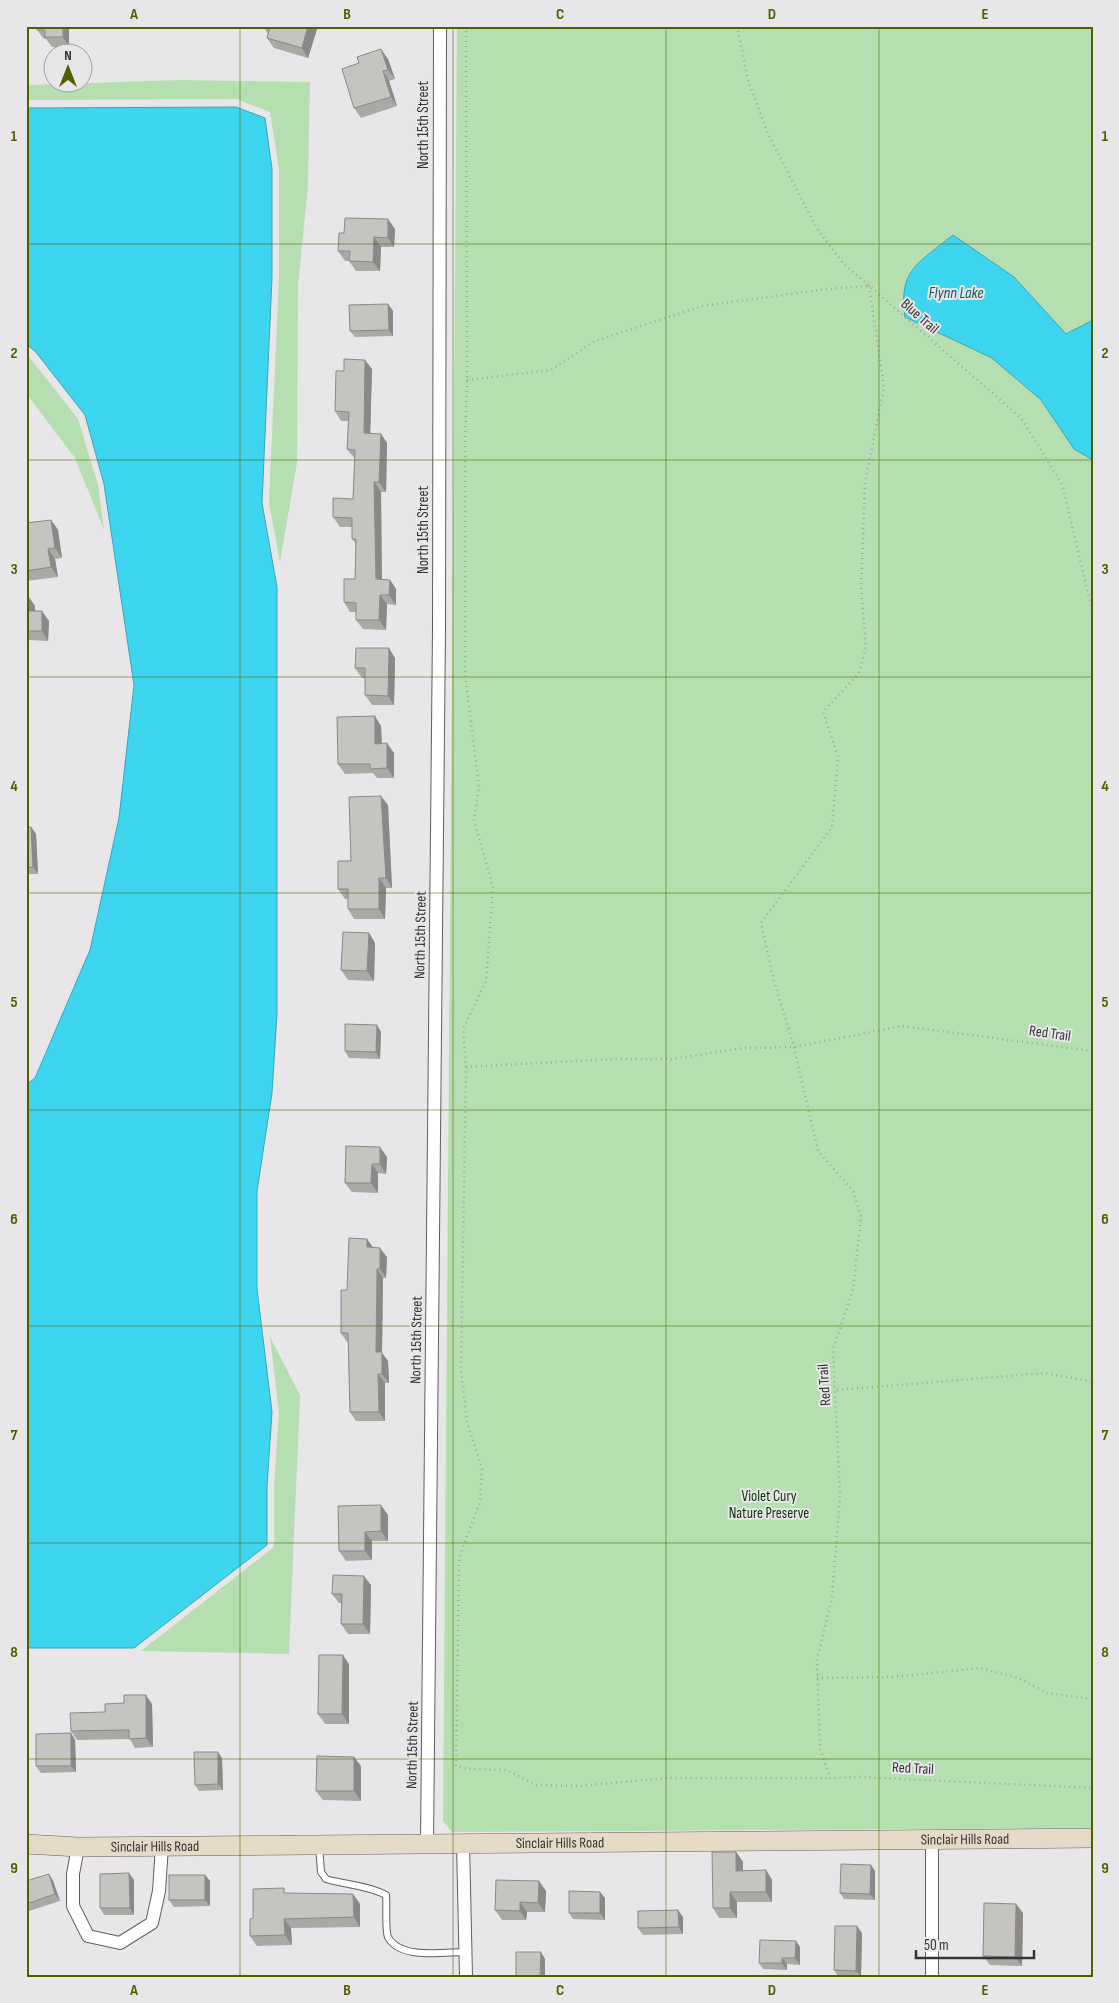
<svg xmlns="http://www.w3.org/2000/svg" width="1119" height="2003" font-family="'Sofia Sans Condensed',sans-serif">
<rect width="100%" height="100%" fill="#e8e6e9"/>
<g fill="#b5dfb0">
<polygon points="457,26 1093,26 1093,1828 452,1832 443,1821"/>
<polygon points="181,80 310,82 308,186 298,285 297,463 280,562 269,503 279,277 279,169 270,112 236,99 26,100 26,85"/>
<polygon points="26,353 78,419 98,485 104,530 75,458 26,393"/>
<polygon points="270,1337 300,1395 289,1654 141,1651 274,1547 274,1486 279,1412"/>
</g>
<g fill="#3ed6ef" stroke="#3ba5b7">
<polygon points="236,107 265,118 272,169 272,277 262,503 277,587 277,1014 272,1093 257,1191 257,1289 272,1412 267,1486 267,1545 134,1648 26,1648 26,1085 35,1078 90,950 119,818 134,685 104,484 85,415 35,351 26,344 26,108"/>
<path d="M 953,235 L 1014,277 L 1066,334 L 1093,320 L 1093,460 L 1074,449 L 1041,400 L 992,358 L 905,317 C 898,269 919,263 953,235 Z"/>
</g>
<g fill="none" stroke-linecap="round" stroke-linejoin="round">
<g stroke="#5f5e60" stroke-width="8">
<path id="lane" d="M 319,1846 L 321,1872 L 326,1879 C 346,1885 367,1885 386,1895 C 387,1905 385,1930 388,1937 C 400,1960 444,1952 465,1952"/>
</g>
<g stroke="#5f5e60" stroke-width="14">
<g id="street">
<polyline points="932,1840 932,1977"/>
<polyline points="427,1843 439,629 440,26"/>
<polyline points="463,1843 466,1977"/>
<polyline points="78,1847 73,1874 73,1906 88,1936 120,1943 152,1923 159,1891 162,1846"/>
</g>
</g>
<g stroke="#5f5e60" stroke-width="20">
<g id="secondary">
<path id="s1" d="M 26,1844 L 78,1847 L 1093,1838"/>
</g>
</g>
<g stroke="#a4a2a4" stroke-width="2.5" stroke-dasharray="1 4" stroke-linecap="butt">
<polyline points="466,26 467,380 465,444 465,674 479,786 474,820 493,887 486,981 463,1029 466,1067 461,1369 467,1422 482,1469 480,1502 459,1558 456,1766 468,1769 506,1770 537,1785 578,1786 667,1778 830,1778"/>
<polyline points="737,26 748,80 768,134 816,227 843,263 1021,418 1062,484 1093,614"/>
<polyline points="869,286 884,387 865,483 861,589 866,646 859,673 823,712 838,756 832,827 761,923 774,981 794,1047 818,1151 853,1191 861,1218 853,1289 833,1350 840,1495 832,1598 817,1659 820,1748 830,1778 861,1777 1093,1788"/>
<polyline points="467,380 551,370 595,341 702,306 828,289 869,286"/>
<polyline points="466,1067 613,1059 671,1059 744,1048 794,1047 902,1026 1093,1051"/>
<polyline points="837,1390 1045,1373 1093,1382"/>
<polyline points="817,1678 893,1677 979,1668 1019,1678 1047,1693 1093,1699"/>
</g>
<use href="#lane" stroke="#fff" stroke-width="6"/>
<use href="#street" stroke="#fff" stroke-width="12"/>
<use href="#secondary" stroke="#e5dac8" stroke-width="19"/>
</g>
<g fill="#aaa9a6">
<polygon points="37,26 69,26 69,47 52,47 46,39 44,39 37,30"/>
<polygon points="191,26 238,26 238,28 192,29"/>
<polygon points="263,26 318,26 308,58 274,48 267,38 268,34"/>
<polygon points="388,59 395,79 389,81 397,106 361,118 354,108"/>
<polygon points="395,229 394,247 381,247 380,271 356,271 349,261 345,261 338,251 344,233"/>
<polygon points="388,304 393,311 393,336 355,337 350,331"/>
<polygon points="372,369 370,433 381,434 387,443 386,492 381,492 382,580 390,580 396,589 396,605 387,604 386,630 363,629 356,620 356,612 350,612 344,602 355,579 356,544 352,539 352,527 340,527 333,517 353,499 355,459 347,449 348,421 341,421 335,411 344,371"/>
<polygon points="51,520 58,530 62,558 55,559 58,577 26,581 26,523"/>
<polygon points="26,596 28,596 35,606 35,611 49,621 48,641 28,640 27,655 26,655"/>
<polygon points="395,658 394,705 372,705 365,695 365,678 362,678 355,668"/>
<polygon points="381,726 382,743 394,753 394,778 377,778 373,773 345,774 338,764"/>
<polygon points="388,805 392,888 386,888 385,919 354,919 348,909 348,899 345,899 338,889 351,861"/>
<polygon points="26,827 31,827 36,834 38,874 26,874"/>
<polygon points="369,933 375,943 374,981 348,980 341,970"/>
<polygon points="381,1032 380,1059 349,1058 345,1051"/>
<polygon points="346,1146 387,1157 386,1174 378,1173 378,1193 352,1192 345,1183"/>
<polygon points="367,1239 373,1247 387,1257 386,1278 383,1278 382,1353 388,1361 389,1383 385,1383 385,1421 356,1421 350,1412 348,1342 347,1342 341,1333 347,1290"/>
<polygon points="388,1515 388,1541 372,1541 372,1560 346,1561 339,1551"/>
<polygon points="371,1585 370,1634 348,1634 341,1624 341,1603 339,1603 332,1594"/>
<polygon points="349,1664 349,1724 325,1724 318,1714"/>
<polygon points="124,1703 152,1704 153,1747 135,1748 130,1739 77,1740 71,1731 105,1712"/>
<polygon points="71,1733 75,1740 76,1772 41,1773 36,1766"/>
<polygon points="222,1758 223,1790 199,1791 195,1785"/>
<polygon points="361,1766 361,1801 323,1800 316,1791"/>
<polygon points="736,1852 743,1862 743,1871 766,1870 772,1880 772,1902 737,1902 737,1918 719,1918 713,1908"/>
<polygon points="875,1871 875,1900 844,1899 840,1893"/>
<polygon points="49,1874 53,1881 60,1901 29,1911 26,1906 26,1881"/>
<polygon points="205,1875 210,1881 210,1906 174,1907 169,1900"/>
<polygon points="134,1880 134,1915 104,1915 100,1908"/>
<polygon points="546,1891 545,1912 527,1912 526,1920 502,1920 495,1910"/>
<polygon points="287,1893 353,1894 360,1904 360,1927 291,1928 292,1945 257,1946 250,1936 253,1918"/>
<polygon points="605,1898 605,1920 573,1919 569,1913"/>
<polygon points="1023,1913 1022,1966 990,1965 983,1956"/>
<polygon points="683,1917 683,1934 643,1935 638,1928"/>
<polygon points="862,1933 861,1977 838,1976 834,1970"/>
<polygon points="800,1947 800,1965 787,1964 787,1970 763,1969 759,1963"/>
</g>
<g fill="#8b8987">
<polygon points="63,26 69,26 69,47 63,37"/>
<polygon points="308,26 318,26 308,58 302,48"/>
<polygon points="381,49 388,59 395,79 388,70"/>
<polygon points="383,71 389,81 397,106 391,97"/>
<polygon points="388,219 395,229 394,247 388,238"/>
<polygon points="374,237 381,247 380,271 373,262"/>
<polygon points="388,304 393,311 393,336 389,330"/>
<polygon points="365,360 372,369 370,443 364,433"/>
<polygon points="381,434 387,443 386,492 379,482"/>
<polygon points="374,482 381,492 382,589 376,579"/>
<polygon points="51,520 58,530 62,558 55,548"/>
<polygon points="48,549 55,559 58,577 51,567"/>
<polygon points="390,580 396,589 396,605 389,595"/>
<polygon points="380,595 387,604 386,630 379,620"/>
<polygon points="28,596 35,606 35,620 28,611"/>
<polygon points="42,611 49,621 48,641 42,631"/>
<polygon points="26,638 28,640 27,655 26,654"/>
<polygon points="389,648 395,658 394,705 388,696"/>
<polygon points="375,716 381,726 382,753 375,744"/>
<polygon points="387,743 394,753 394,778 387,768"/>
<polygon points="381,796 388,805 392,888 386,878"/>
<polygon points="31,827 36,834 38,874 33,867"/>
<polygon points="379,878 386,888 385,919 379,909"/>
<polygon points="369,933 375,943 374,981 367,971"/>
<polygon points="377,1025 381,1032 380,1059 376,1052"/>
<polygon points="380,1147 387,1157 386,1174 380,1164"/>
<polygon points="372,1164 378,1173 378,1193 371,1183"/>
<polygon points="367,1239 373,1248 367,1247"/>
<polygon points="380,1248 387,1257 386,1278 380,1269"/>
<polygon points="377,1269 383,1278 382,1353 388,1361 389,1383 382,1374 376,1352"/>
<polygon points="378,1374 385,1383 385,1421 379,1412"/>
<polygon points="381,1505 388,1515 388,1541 381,1531"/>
<polygon points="365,1532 372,1541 372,1560 365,1551"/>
<polygon points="364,1576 371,1585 370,1634 363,1624"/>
<polygon points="343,1655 349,1664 349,1724 342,1714"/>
<polygon points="146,1695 152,1704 153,1747 146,1738"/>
<polygon points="71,1733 75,1740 76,1772 71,1766"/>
<polygon points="218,1752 222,1758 223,1790 218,1784"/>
<polygon points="354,1757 361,1766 361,1801 354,1791"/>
<polygon points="736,1852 743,1862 743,1880 736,1871"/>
<polygon points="871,1865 875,1871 875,1900 870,1894"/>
<polygon points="766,1870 772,1880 772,1902 766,1892"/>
<polygon points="129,1873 134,1880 134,1915 130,1908"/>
<polygon points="49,1874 53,1881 60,1901 55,1894"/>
<polygon points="205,1875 210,1881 210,1906 205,1900"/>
<polygon points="539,1881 546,1891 545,1912 538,1903"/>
<polygon points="600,1892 605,1898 605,1920 600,1913"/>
<polygon points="730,1892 737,1902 737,1918 730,1908"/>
<polygon points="353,1894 360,1904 360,1927 354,1917"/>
<polygon points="520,1902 527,1912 526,1920 520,1911"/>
<polygon points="1016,1904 1023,1913 1022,1966 1015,1957"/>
<polygon points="678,1910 683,1917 683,1934 679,1927"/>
<polygon points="284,1919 291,1928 292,1945 285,1935"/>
<polygon points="857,1926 862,1933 861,1977 856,1971"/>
<polygon points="796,1941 800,1947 800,1965 795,1958"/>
<polygon points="541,1952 545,1959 545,1977 540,1977"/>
<polygon points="782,1958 787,1964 787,1970 782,1963"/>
</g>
<g fill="#c6c4c1" stroke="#8b8987">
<polygon points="37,26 63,26 63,37 45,37 45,30 37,30"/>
<polygon points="266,26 308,26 302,48 267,38 270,27"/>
<polygon points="381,49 388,70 383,71 391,97 354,108 342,69 359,63 357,57"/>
<polygon points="345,218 388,219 388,238 374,237 373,262 349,261 350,251 338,251 339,233 344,233"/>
<polygon points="388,304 389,330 350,331 349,305"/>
<polygon points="344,359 365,360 364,433 381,434 379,482 374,482 376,579 390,580 389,595 380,595 379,620 356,620 356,603 344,602 344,579 355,579 356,539 352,539 352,518 333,517 333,498 353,499 355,450 347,449 349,412 335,411 336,371 344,371"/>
<polygon points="51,520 55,548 48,549 51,567 26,571 26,523"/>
<polygon points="26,596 28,596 28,611 42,611 42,631 26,631"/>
<polygon points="356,648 389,648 388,696 365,695 365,668 355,668"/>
<polygon points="375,716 375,744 387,743 387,768 370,769 370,764 338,764 337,717"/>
<polygon points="381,796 386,878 379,878 379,909 348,909 348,889 338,889 338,861 351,861 349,797"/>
<polygon points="26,827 31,827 33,867 26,868"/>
<polygon points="343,932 369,933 367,971 341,970"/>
<polygon points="345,1024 377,1025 376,1052 345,1051"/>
<polygon points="346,1146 380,1147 380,1164 372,1164 371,1183 345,1183"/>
<polygon points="349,1238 367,1239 367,1247 380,1248 380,1269 377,1269 376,1352 382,1352 382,1374 378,1374 379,1412 350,1412 348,1333 341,1333 341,1290 347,1290"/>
<polygon points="381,1505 381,1531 365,1532 365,1551 339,1551 338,1506"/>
<polygon points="333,1575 364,1576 363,1624 341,1624 342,1594 332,1594"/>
<polygon points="319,1655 343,1655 342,1714 318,1714"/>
<polygon points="124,1695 146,1695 146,1738 129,1739 129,1730 71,1731 70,1713 105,1712 105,1704 124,1703"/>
<polygon points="71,1733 71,1766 36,1766 36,1734"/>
<polygon points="194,1752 218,1752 218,1784 195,1785"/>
<polygon points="317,1756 354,1757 354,1791 316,1791"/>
<polygon points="712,1852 736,1852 736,1871 766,1870 766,1892 730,1892 730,1908 713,1908"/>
<polygon points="841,1864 871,1865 870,1894 840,1893"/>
<polygon points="129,1873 130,1908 100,1908 100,1874"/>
<polygon points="49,1874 55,1894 26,1904 26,1881"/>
<rect x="169" y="1875" width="36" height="25"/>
<polygon points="496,1880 539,1881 538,1903 520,1902 520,1911 495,1910"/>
<polygon points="284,1888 284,1893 353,1894 354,1917 284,1919 285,1935 250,1936 250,1919 253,1918 253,1889"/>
<polygon points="569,1891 600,1892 600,1913 569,1913"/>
<polygon points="984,1903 1016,1904 1015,1957 983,1956"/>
<polygon points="678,1910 679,1927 638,1928 638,1911"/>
<polygon points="835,1926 857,1926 856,1971 834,1970"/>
<polygon points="760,1940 796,1941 795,1958 782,1958 782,1963 759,1963"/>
<polygon points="516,1952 541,1952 540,1977 516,1976"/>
</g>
<path fill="none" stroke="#525f00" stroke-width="1" stroke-opacity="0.55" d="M 240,26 L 240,1977M 453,26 L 453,1977M 666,26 L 666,1977M 879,26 L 879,1977M 26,244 L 1093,244M 26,460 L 1093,460M 26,677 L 1093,677M 26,893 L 1093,893M 26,1110 L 1093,1110M 26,1326 L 1093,1326M 26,1543 L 1093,1543M 26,1759 L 1093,1759"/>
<g text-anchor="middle" stroke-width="4" stroke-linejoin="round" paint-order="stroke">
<g font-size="15" fill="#353435" stroke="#e8e6e9">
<text transform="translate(423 125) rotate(-90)" y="5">North 15th Street</text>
<text transform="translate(920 316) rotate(41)" y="5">Blue Trail</text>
<text transform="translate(423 530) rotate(-90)" y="5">North 15th Street</text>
<text transform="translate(420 935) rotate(-89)" y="5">North 15th Street</text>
<text transform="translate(1050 1033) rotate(8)" y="5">Red Trail</text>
<text transform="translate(416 1340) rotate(-89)" y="5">North 15th Street</text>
<text transform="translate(824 1385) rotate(-94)" y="5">Red Trail</text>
<text transform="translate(412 1745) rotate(-89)" y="5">North 15th Street</text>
<text transform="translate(913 1768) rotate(3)" y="5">Red Trail</text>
<text dy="5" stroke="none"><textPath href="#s1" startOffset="939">Sinclair Hills Road</textPath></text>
<text dy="5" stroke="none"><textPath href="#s1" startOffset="534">Sinclair Hills Road</textPath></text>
<text dy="5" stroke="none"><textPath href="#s1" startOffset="129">Sinclair Hills Road</textPath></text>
</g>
<g font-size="15" fill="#063704" stroke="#e8e6e9">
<text x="769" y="1501">Violet Cury<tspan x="769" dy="17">Nature Preserve</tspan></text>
</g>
<g font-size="16" font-style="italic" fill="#16545e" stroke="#e8e6e9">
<text x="956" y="298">Flynn Lake</text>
</g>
</g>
<rect width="1119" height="2003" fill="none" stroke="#e8e6e9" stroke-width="55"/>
<g transform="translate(68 68)"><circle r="24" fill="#e8e6e9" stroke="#a09fa1"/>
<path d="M0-4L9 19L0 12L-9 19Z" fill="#525f00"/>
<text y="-8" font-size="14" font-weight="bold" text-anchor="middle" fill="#353435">N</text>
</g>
<path d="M916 1950v8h118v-8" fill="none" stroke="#353435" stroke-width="2.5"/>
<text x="924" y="1950" font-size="15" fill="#353435" stroke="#e8e6e9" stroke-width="4" paint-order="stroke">50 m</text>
<rect x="28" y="28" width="1064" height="1948" fill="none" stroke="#525f00" stroke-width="2"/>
<g font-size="16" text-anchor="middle" font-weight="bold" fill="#525f00">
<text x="134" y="19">A</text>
<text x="347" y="19">B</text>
<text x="560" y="19">C</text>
<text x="772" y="19">D</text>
<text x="985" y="19">E</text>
<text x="14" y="141">1</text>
<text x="1105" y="141">1</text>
<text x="14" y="358">2</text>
<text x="1105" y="358">2</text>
<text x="14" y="574">3</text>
<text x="1105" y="574">3</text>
<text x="14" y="791">4</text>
<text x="1105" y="791">4</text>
<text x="14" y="1007">5</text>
<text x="1105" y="1007">5</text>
<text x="14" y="1224">6</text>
<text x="1105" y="1224">6</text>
<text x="14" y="1440">7</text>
<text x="1105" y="1440">7</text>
<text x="14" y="1657">8</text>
<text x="1105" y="1657">8</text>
<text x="14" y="1873">9</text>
<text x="1105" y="1873">9</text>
<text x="134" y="1995">A</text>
<text x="347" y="1995">B</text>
<text x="560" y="1995">C</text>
<text x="772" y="1995">D</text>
<text x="985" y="1995">E</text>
</g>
</svg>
